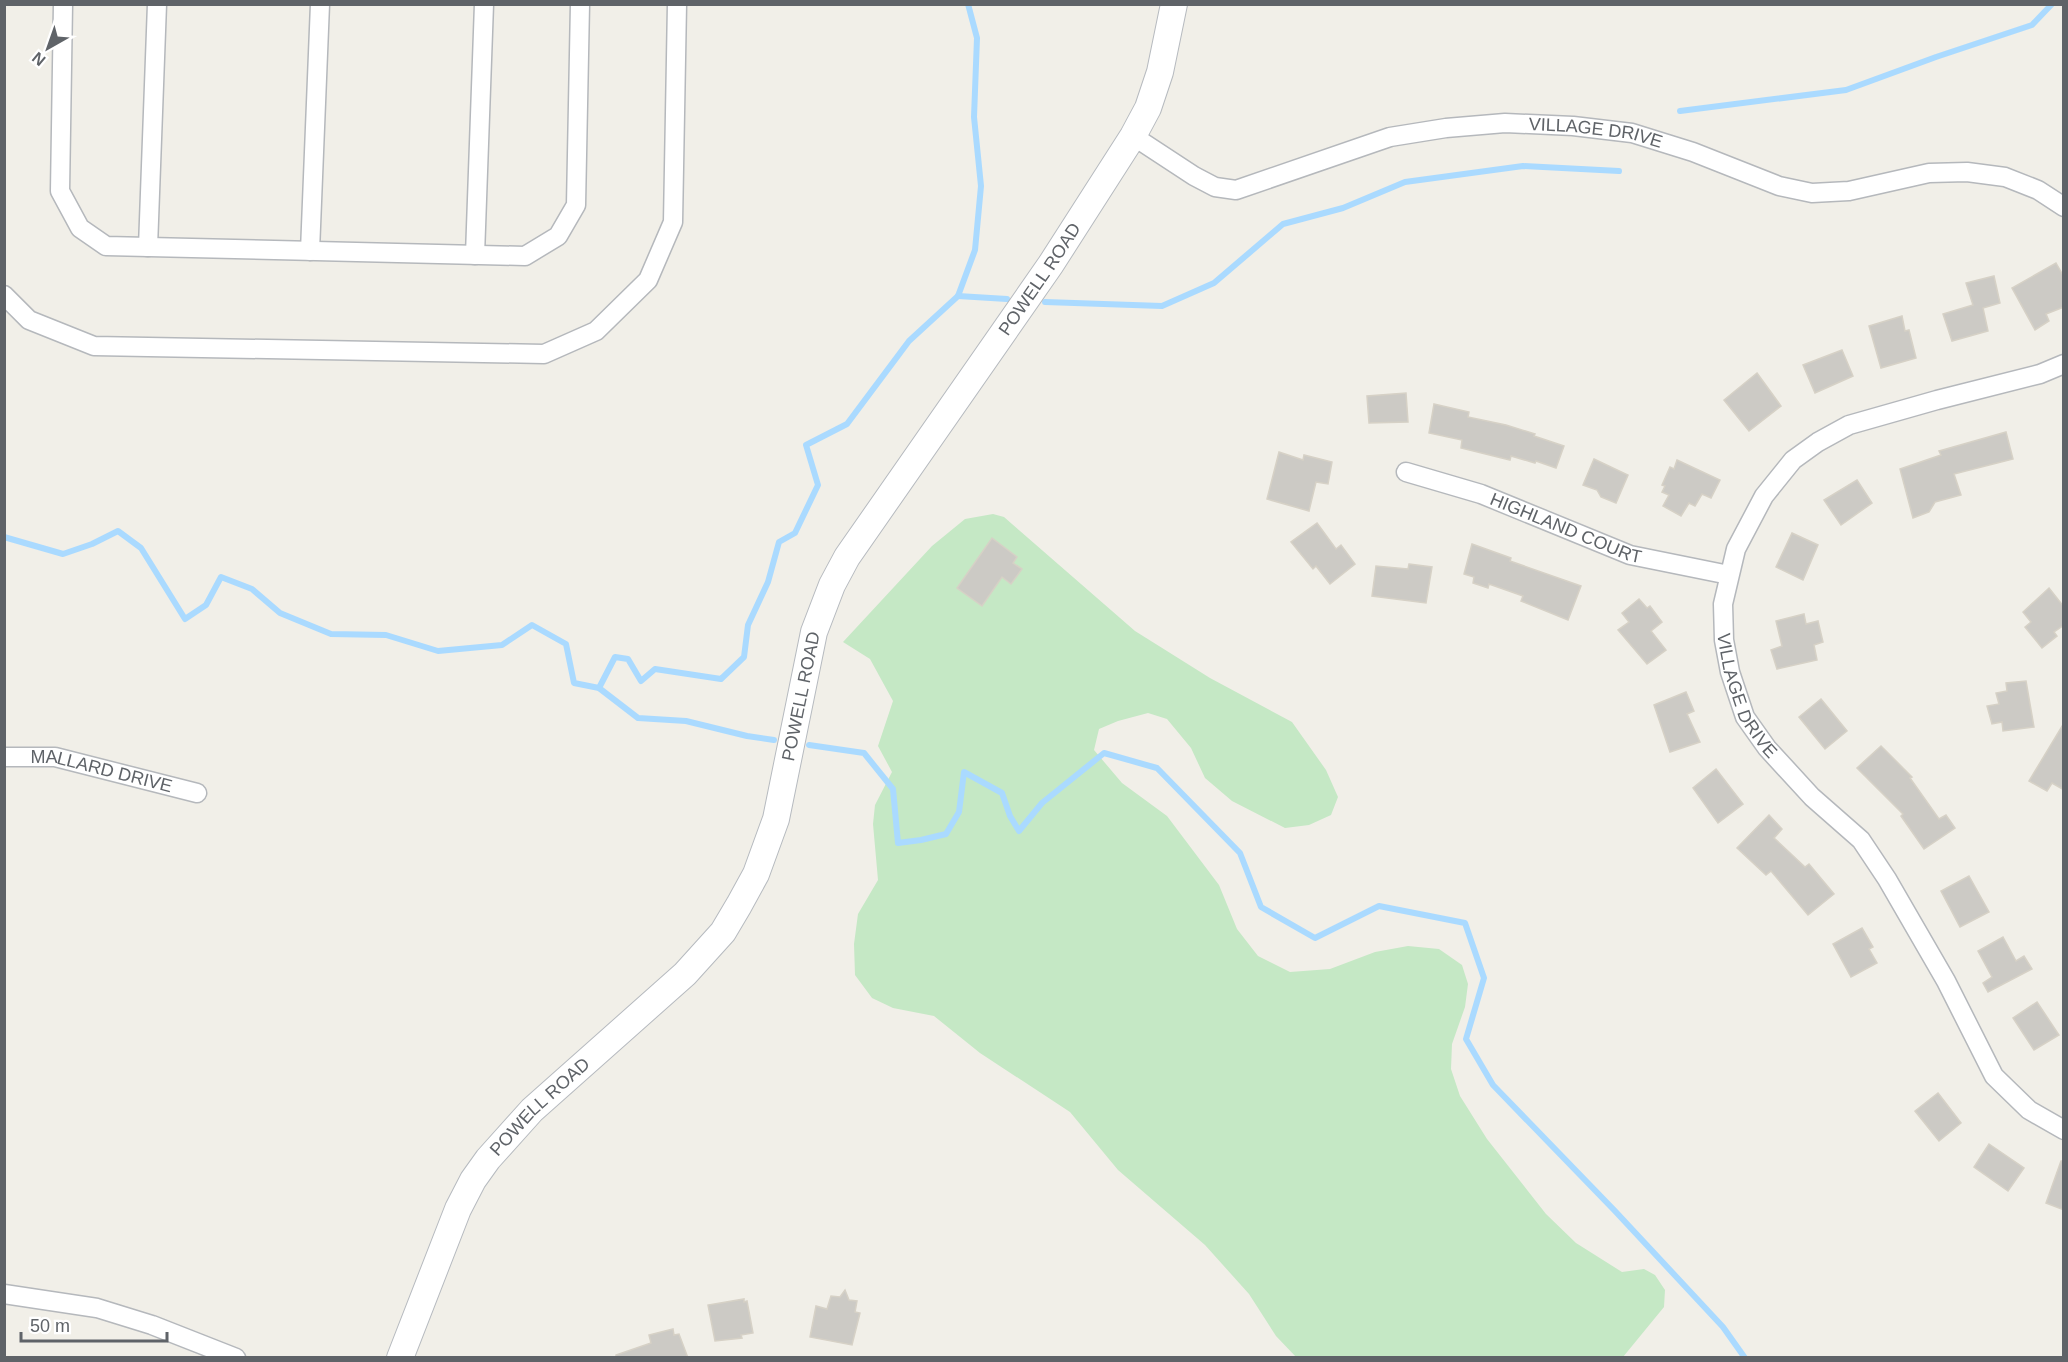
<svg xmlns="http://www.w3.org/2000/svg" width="2068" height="1362" font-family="Arial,sans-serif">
<rect width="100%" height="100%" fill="#f1efe8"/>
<polygon fill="#c5e8c5" points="993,514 1004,517 1135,631 1210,678 1292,722 1326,770 1338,797 1331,815 1309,825 1285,828 1232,801 1205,778 1191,748 1167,719 1148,713 1118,721 1099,729 1094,750 1122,783 1167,816 1219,885 1237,929 1258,956 1290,972 1330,969 1375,952 1408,946 1439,949 1462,965 1468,984 1465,1007 1452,1044 1451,1069 1460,1096 1487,1139 1546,1214 1576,1243 1622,1272 1644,1269 1655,1275 1665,1290 1664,1307 1623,1357 1296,1357 1276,1336 1249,1294 1205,1245 1118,1170 1070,1112 980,1053 934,1016 893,1008 872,998 855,975 854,944 858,914 878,880 873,824 875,805 892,772 878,746 893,701 870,659 843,642 932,546 965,519"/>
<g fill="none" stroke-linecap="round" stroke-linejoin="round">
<g stroke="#aadaff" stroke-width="6">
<polyline points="1680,111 1846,90 1936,57 2032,25 2052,4"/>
<polyline points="958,296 1007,299"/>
<polyline points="1045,302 1162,306 1214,283 1283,224 1343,208 1405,182 1523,166 1619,171"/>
<polyline points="4,537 63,554 92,544 118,531 141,548 185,619 206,605 221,577 252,589 280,613 331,634 386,635 438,651 502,645 532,625 566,644 574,683 599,688 638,718 686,721 747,736 774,740"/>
<polyline points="599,688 615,657 628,659 641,681 655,669 721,679 744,657 748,625 768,582 779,542 795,533 818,485 806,445 847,424 909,341 958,296 975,250 981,186 974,117 977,38 968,4"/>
<polyline points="809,745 864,753 893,789 898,843 921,840 946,834 959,812 964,772 1002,793 1010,816 1019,831 1042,803 1104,753 1157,768 1240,853 1261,907 1315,938 1379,906 1465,923 1484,978 1466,1039 1493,1085 1615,1211 1723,1327 1745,1358"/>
</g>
</g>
<g fill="#cccac5" stroke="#d6d1c6" stroke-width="1.5">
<polygon points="2056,263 2064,277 2064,307 2046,314 2049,321 2035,330 2012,288"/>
<polygon points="1994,276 2000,303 1983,308 1988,331 1952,341 1943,314 1973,305 1966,283"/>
<polygon points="1902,316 1905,331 1909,330 1916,358 1881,368 1869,326"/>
<polygon points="1842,350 1853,376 1815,393 1803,365"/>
<polygon points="1757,373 1781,406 1749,431 1724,400"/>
<polygon points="1406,393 1408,422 1369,423 1367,396"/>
<polygon points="1434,404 1469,412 1468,417 1506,425 1535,434 1534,436 1564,446 1556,468 1536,461 1535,463 1511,456 1510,460 1461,448 1462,440 1429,433"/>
<polygon points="2006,432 2013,459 1954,474 1961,495 1935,502 1929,512 1913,518 1900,469 1941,455 1939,451"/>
<polygon points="1279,452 1303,460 1304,455 1332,462 1328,484 1316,482 1309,511 1267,499"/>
<polygon points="1594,459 1628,475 1616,503 1601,497 1597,490 1583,485"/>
<polygon points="1677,460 1720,480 1711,498 1702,494 1695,506 1689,503 1681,516 1663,506 1669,495 1662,492 1665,486 1662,485 1670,467 1674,469"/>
<polygon points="1857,480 1872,503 1841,525 1824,500"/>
<polygon points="1317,523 1336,549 1341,545 1355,564 1330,584 1316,566 1313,569 1291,542"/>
<polygon points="1792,533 1818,545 1803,580 1776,567"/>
<polygon points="992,538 1017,557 1013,563 1022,569 1011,584 1002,577 982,606 957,588"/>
<polygon points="1472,544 1511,558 1510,561 1581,586 1568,620 1521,601 1523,596 1489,584 1488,588 1473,583 1474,577 1464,574"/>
<polygon points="1409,564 1432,567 1426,603 1372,596 1376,566 1408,569"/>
<polygon points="2049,588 2064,607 2064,625 2054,632 2057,636 2042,648 2025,627 2031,622 2023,612"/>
<polygon points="1639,599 1647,608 1650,606 1662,622 1651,631 1666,650 1647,664 1618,630 1629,622 1622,613"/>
<polygon points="1804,614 1806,624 1818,621 1823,642 1814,645 1817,660 1777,669 1771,650 1782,646 1776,621"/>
<polygon points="2026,681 2034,727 2003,731 2002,722 1992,724 1987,706 1999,704 1996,693 2007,691 2006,683"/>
<polygon points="1686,692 1694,711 1687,714 1700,742 1670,752 1654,705"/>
<polygon points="1821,699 1847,731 1825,749 1799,717"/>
<polygon points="2064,723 2064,790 2052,783 2047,791 2029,781"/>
<polygon points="1881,746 1912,777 1910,778 1939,819 1946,815 1955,828 1924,849 1901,816 1903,814 1857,768"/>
<polygon points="1716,769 1743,804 1718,823 1693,788"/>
<polygon points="1769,815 1782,829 1774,838 1805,867 1809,864 1834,894 1808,915 1771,871 1766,875 1737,848"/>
<polygon points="1969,876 1989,912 1960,927 1941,891"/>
<polygon points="1862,928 1873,947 1869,949 1877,963 1851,977 1833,944"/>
<polygon points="2003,937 2016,961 2024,956 2032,969 1988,992 1983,983 1992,977 1978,951"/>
<polygon points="2037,1002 2059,1035 2034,1050 2013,1018"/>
<polygon points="1938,1093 1961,1123 1939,1141 1915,1111"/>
<polygon points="1989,1144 2024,1168 2008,1191 1974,1167"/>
<polygon points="2061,1161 2064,1161 2064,1210 2046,1203"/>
<polygon points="845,1290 849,1300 857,1301 855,1312 860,1313 852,1345 810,1337 816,1306 827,1309 831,1296 840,1297"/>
<polygon points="744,1299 744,1302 747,1301 753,1333 741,1335 742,1338 715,1341 708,1305"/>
<polygon points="673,1329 674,1335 679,1334 688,1358 616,1358 616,1355 651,1343 649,1335"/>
</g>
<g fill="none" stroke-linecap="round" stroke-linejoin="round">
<g stroke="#b5b8bc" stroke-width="21">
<g id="street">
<polyline points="63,4 60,191 80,228 106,246 525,256 558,236 576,205 580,4"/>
<path id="s1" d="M 1133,136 L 1194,176 L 1215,187 L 1236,190 L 1390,137 L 1446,128 L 1505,123 L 1573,126 L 1632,133 L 1693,152 L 1779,186 L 1812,193 L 1849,191 L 1929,173 L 1967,172 L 2005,177 L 2038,190 L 2064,207"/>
<polyline points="148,247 157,4"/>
<polyline points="310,251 320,4"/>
<polyline points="475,255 484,4"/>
<polyline points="4,295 29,320 94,346 544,354 596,331 648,280 673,222 677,4"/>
<path id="s2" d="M 2064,364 L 2040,374 L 1937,400 L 1849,425 L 1818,442 L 1793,460 L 1764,496 L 1736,549 L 1723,604 L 1724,640 L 1730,672 L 1745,717 L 1767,748 L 1812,797 L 1861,840 L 1887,879 L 1946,981 L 1994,1076 L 2029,1110 L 2064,1130"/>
<path id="s3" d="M 1406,472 L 1481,494 L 1630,555 L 1729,575"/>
<path id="s4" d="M 4,757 L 55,757 L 197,793"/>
<polyline points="4,1294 97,1308 152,1325 236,1358"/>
</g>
</g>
<g stroke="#b6babf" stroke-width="28">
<g id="secondary">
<path id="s5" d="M 400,1358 L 458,1209 L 473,1180 L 488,1159 L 532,1110 L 685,974 L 723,932 L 739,905 L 756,874 L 776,819 L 814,632 L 832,585 L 847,557 L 1051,264 L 1133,136 L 1148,108 L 1160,72 L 1174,4"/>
</g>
</g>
<use href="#street" stroke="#fff" stroke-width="18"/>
<use href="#secondary" stroke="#fff" stroke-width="26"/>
</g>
<g text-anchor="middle" stroke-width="5" stroke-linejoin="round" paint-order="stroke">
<g font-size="18" fill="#5f6368" stroke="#fff">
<text dy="6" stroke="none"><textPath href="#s1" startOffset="488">VILLAGE DRIVE</textPath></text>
<text dy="6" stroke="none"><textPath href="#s5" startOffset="1282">POWELL ROAD</textPath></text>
<text dy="6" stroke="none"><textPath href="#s3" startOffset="170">HIGHLAND COURT</textPath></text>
<text dy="6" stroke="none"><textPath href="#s2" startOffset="549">VILLAGE DRIVE</textPath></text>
<text dy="6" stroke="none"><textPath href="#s5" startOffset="796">POWELL ROAD</textPath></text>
<text dy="6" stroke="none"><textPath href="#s4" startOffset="99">MALLARD DRIVE</textPath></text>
<text dy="6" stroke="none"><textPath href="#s5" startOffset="292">POWELL ROAD</textPath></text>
</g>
</g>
<rect width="2068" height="1362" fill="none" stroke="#5f6368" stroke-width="12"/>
<g transform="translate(48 48) rotate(220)" stroke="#ffffff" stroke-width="4.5" paint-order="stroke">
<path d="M0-4.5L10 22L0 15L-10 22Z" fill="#5f6368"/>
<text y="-9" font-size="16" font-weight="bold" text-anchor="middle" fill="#5f6368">N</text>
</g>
<path d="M21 1332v9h146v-9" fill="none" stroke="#5f6368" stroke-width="3"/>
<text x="30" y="1332" font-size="18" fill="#5f6368" stroke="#ffffff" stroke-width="4.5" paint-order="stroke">50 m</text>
</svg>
